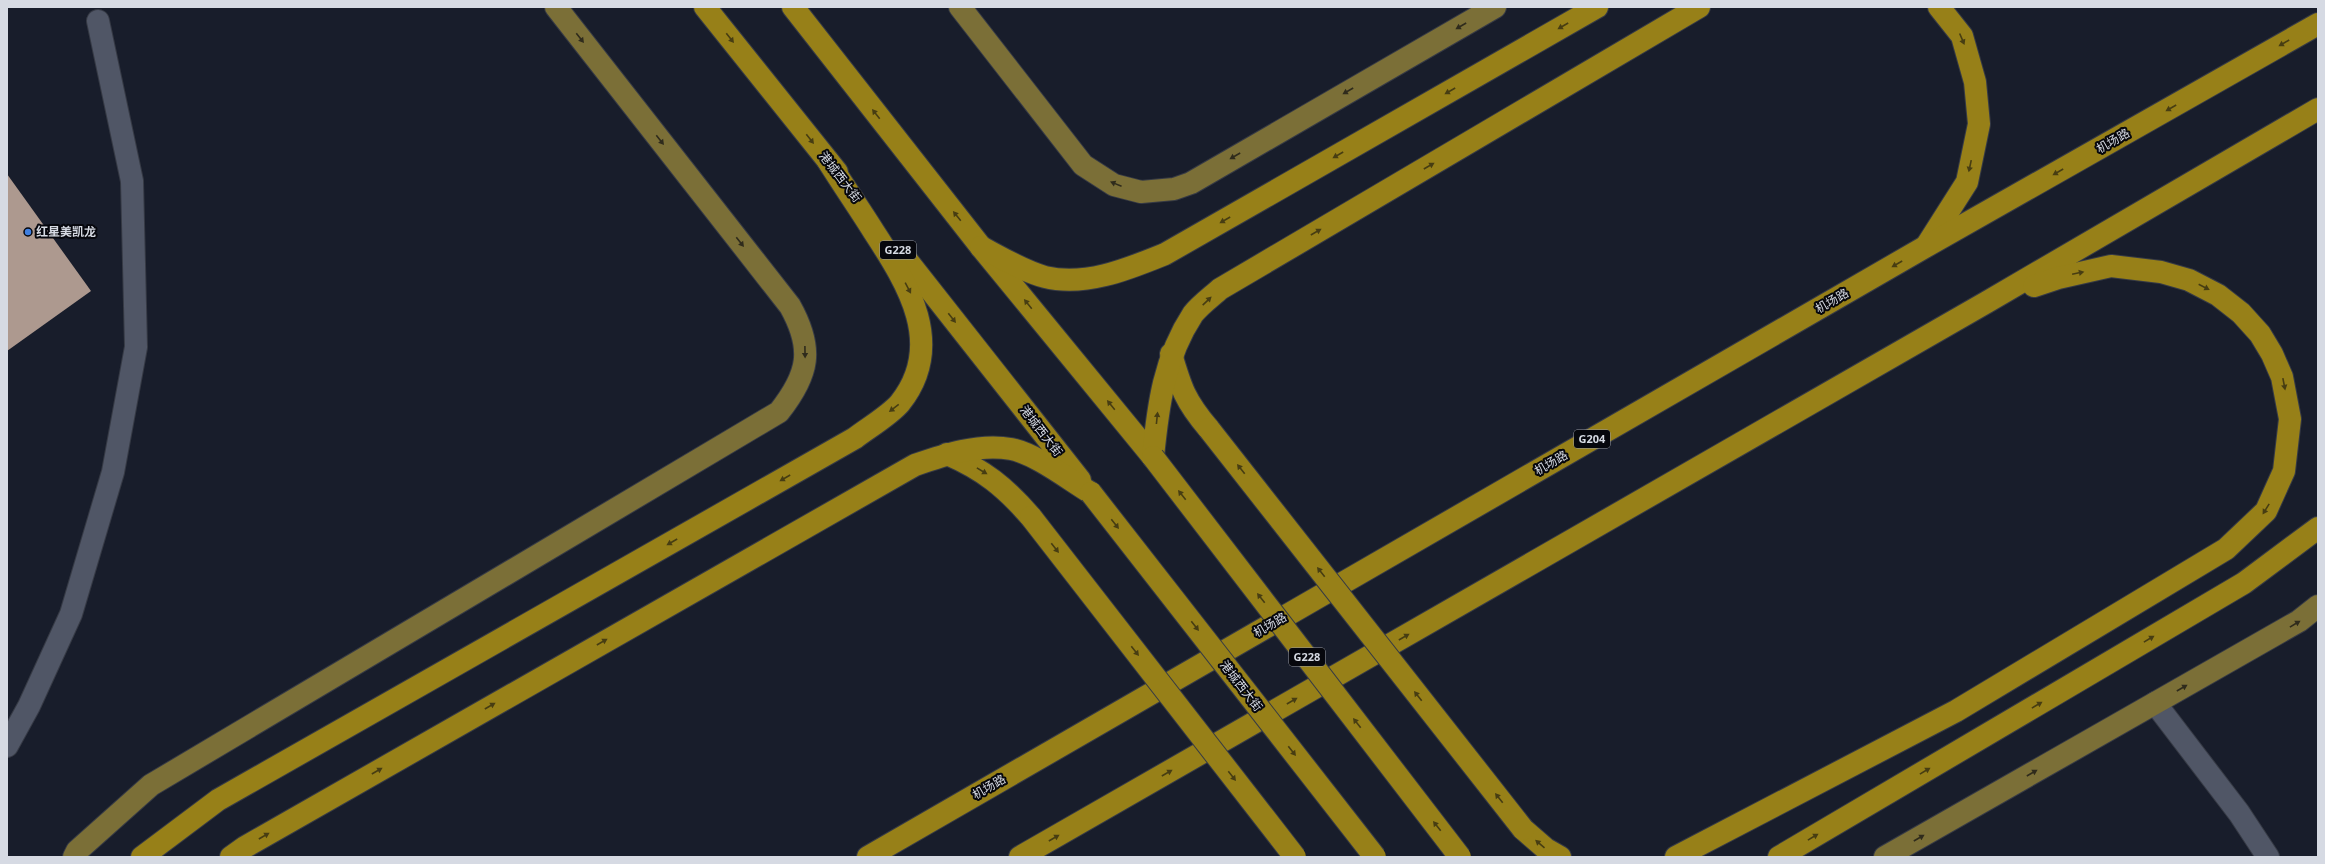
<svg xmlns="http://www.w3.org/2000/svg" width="2325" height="864" font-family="'Open Sans','Noto Sans SC',sans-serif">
<rect width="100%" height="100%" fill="#181d2b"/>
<polygon fill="#ad998f" points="7,174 91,291 7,351"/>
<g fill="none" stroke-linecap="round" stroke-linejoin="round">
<g stroke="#363a45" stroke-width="24">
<g id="street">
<polyline points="2155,703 2239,813 2268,857"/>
<polyline points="7,746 29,706 71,614 113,472 136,347 132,181 98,21"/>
</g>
</g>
<g stroke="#363a45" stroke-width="24">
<g id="primary">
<polyline points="960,7 1083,165 1114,185 1141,192 1174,189 1191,183 1495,7"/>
<path d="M 74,857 L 77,851 L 151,785 L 779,412 C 809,374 814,349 790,306 L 556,7"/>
<polyline points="1885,857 2299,621 2318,606"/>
</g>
</g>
<g stroke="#363a45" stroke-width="24">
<g id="highway">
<polyline points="705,7 837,172"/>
<polyline points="793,7 981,247 1153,457"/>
<polyline points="1927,245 1967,182 1979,124 1975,82 1962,36 1939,7"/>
<path d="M 981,247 C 1002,258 1023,271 1045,277 C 1085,287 1128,269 1165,254 L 1597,7"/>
<polyline points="902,254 1080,480"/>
<path d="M 1171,354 C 1181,388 1185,401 1209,429"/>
<path d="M 947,454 C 984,470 1005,487 1031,517"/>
<path d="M 1153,457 C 1158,406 1164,358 1193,314 C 1200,305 1211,297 1220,289 L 1699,7"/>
<polyline points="1523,829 1546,849 1560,857"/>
<path d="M 142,857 L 218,800 L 855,438 C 868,428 890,415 900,403 C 946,345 908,284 874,232 C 859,208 843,185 828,161"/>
<path d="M 231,857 L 245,847 L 915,465 C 944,455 979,443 1011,449 C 1036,454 1068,479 1091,493"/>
<polyline points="868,857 1925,247 2318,24"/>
<polyline points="1020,857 1987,302 2318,109"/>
<polyline points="1676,857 1956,711 2226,549 2266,511 2284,471 2290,419 2282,377 2272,354 2260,334 2241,313 2218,295 2189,280 2161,272 2111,266 2058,278 2034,286"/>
<polyline points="1779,857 2244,583 2318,528"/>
</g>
</g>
<use href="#street" stroke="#505666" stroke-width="22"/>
<use href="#primary" stroke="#7b6f37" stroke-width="22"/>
<use href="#highway" stroke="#978018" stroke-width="22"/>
<g stroke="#363a45" stroke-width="24" stroke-linecap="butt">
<g id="highway-bridge">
<polyline points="1209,429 1523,829"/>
<polyline points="1153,457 1460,857"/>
<polyline points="1091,493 1375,857"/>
<polyline points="1031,517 1295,857"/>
</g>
</g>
<use href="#highway-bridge" stroke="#978018" stroke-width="22"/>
</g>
<defs><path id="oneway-solid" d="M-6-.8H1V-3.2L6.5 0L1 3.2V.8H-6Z"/></defs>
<g fill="#2f2b1c">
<use href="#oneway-solid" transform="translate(1461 26) rotate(150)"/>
<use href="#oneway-solid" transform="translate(580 38) rotate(52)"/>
<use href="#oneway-solid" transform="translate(1348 91) rotate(150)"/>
<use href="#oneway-solid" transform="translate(660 140) rotate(52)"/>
<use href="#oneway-solid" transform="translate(1235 156) rotate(150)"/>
<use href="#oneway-solid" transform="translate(1116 184) rotate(-158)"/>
<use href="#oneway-solid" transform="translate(740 242) rotate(52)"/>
<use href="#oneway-solid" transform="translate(805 352) rotate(89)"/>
<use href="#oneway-solid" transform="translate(2295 624) rotate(-31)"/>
<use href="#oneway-solid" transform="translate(2182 688) rotate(-30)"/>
<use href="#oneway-solid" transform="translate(2032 773) rotate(-30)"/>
<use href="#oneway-solid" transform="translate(1919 838) rotate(-30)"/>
</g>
<g fill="#473d12">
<use href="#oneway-solid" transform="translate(1563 26) rotate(150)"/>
<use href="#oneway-solid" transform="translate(730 38) rotate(52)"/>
<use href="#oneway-solid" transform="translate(1962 39) rotate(67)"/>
<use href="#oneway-solid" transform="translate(2284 43) rotate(150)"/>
<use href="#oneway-solid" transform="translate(1450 91) rotate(150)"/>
<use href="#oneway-solid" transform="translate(2171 108) rotate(150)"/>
<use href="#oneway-solid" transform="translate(876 114) rotate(-128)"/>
<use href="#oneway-solid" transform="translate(810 139) rotate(52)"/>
<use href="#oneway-solid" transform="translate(1338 155) rotate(150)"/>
<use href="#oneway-solid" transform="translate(1429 166) rotate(-30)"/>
<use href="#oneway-solid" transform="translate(1970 166) rotate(102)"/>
<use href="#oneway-solid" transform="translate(2058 172) rotate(150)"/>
<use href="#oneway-solid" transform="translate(957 216) rotate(-129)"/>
<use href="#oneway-solid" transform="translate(1225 220) rotate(150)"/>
<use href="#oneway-solid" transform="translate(1316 232) rotate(-30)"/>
<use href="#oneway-solid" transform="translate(1897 264) rotate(150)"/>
<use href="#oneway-solid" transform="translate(2078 273) rotate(-12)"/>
<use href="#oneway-solid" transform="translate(2204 287) rotate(27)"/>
<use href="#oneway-solid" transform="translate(908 288) rotate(62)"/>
<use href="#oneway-solid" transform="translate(1207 301) rotate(-44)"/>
<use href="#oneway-solid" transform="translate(1028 304) rotate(-129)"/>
<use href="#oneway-solid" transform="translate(952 318) rotate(52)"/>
<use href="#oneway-solid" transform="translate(2284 384) rotate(79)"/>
<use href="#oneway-solid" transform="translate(1111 405) rotate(-129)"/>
<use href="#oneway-solid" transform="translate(894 408) rotate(142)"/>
<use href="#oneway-solid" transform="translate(1157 418) rotate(-84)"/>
<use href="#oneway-solid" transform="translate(1241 469) rotate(-128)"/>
<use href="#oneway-solid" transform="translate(982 471) rotate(31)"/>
<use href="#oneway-solid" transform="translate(785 478) rotate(150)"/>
<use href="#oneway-solid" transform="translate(1182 495) rotate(-128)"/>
<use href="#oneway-solid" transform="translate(2266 509) rotate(122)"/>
<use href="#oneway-solid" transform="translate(1115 524) rotate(52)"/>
<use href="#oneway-solid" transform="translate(672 542) rotate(150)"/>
<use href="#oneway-solid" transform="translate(1055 548) rotate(52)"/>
<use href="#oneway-solid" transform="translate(1321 572) rotate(-128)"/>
<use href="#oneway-solid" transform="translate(1261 598) rotate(-128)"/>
<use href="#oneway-solid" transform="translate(1195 626) rotate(52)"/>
<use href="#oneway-solid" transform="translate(1404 637) rotate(-30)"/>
<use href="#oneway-solid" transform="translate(2149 639) rotate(-31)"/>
<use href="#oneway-solid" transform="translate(602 642) rotate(-30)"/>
<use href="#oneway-solid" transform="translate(1135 651) rotate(52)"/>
<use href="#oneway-solid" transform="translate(1418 696) rotate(-128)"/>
<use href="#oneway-solid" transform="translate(1292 701) rotate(-30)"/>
<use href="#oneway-solid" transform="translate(2037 705) rotate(-31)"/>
<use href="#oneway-solid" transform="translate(490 706) rotate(-30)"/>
<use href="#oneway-solid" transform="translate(1357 723) rotate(-128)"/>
<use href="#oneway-solid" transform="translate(1292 751) rotate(52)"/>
<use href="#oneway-solid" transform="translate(377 771) rotate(-30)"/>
<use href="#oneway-solid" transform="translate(1925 771) rotate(-31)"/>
<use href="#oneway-solid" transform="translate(1167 773) rotate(-30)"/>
<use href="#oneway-solid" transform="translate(1232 776) rotate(52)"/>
<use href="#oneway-solid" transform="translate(1499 798) rotate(-128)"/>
<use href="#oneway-solid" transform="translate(1437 826) rotate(-128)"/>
<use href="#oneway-solid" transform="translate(264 836) rotate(-30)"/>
<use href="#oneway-solid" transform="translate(1813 837) rotate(-31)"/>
<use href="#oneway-solid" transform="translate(1054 838) rotate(-30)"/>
<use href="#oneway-solid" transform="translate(1540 844) rotate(-139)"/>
</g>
<circle fill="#3f7fe0" stroke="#06070d" stroke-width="1.5" cx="28" cy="232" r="4"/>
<g text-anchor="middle" stroke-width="4" stroke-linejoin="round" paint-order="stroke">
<g fill="#06070d" stroke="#989ba3" stroke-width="1">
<rect x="880" y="241" width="36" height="18" rx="3"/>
<rect x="1574" y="430" width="36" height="18" rx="3"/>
<rect x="1289" y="648" width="36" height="18" rx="3"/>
</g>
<g font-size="11" font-weight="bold" fill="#d6dae3">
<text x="898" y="254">G228</text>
<text x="1592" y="443">G204</text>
<text x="1307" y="661">G228</text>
</g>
<g font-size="12" fill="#d6dae3" stroke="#06070d">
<text transform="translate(2113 141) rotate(-30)" y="4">机场路</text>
<text transform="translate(840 177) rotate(52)" y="4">港城西大街</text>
<text transform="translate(1832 301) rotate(-30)" y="4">机场路</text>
<text transform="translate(1041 431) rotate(52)" y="4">港城西大街</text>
<text transform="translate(1551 463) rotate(-30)" y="4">机场路</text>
<text transform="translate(1270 625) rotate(-30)" y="4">机场路</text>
<text transform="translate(1241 686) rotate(52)" y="4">港城西大街</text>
<text transform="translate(989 787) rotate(-30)" y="4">机场路</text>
</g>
<g font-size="12" font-weight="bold" fill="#d6dae3" stroke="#06070d" text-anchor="start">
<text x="36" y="236">红星美凯龙</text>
</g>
</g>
<rect width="2325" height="864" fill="none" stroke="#d6dae3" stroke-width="16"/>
</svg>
